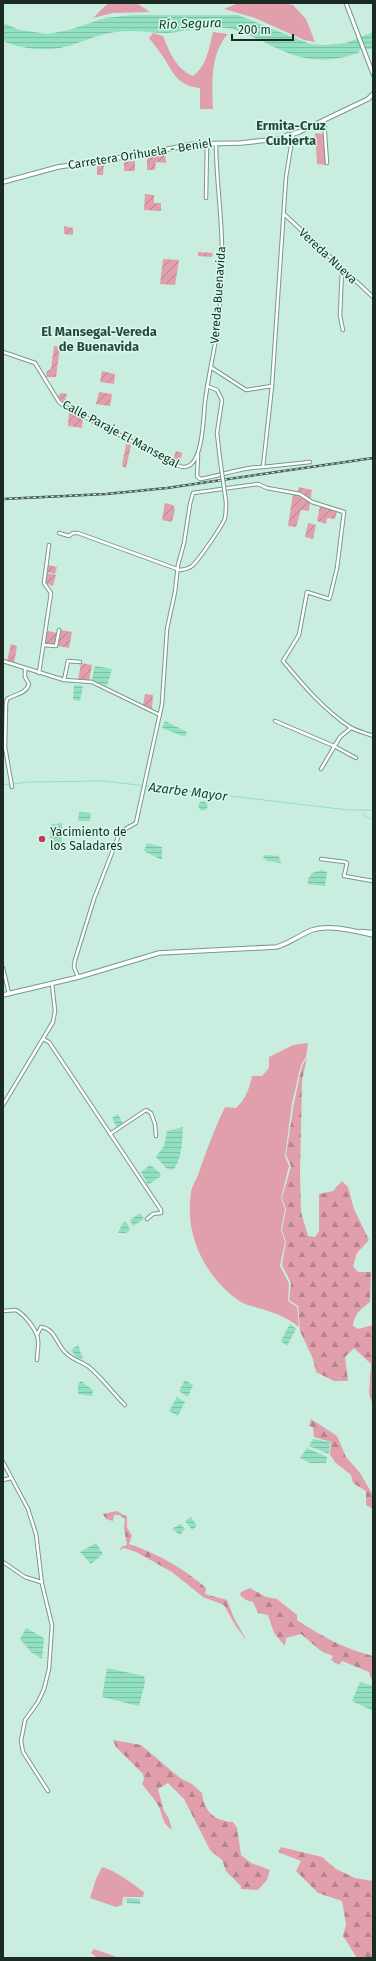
<svg xmlns="http://www.w3.org/2000/svg" width="376" height="1961" font-family="'Fira Sans',sans-serif">
<defs>
<pattern id="forest-firs" width="22" height="20" patternUnits="userSpaceOnUse"><rect width="22" height="20" fill="#e19fac"/><path d="M5 1l3.5 6h-7zM16 11l3.5 6h-7z" fill="#b6828c"/></pattern>
<pattern id="garden-furrows" width="10" height="10" patternUnits="userSpaceOnUse"><rect width="10" height="10" fill="#e19fac"/><path d="M-1 1l2-2M0 10L10 0M9 11l2-2" fill="none" stroke="#b6828c"/></pattern>
<pattern id="water-rules" width="6" height="5" patternUnits="userSpaceOnUse"><rect width="6" height="5" fill="#91e0c2"/><path d="M0 2.5h6" fill="none" stroke="#7cc0a7"/></pattern>
</defs>
<rect width="100%" height="100%" fill="#c9eedf"/>
<g fill="#e19fac">
<polygon points="111,3 138,4 150,12 113,13 93,18 106,5"/>
<polygon points="238,3 283,3 293,5 306,19 315,42 304,40 255,18 224,9"/>
<path d="M 213,32 L 228,34 C 210,54 212,83 213,109 L 200,109 L 200,88 C 179,86 174,75 164,58 C 159,51 154,44 149,38 L 153,33 L 163,36 C 169,51 176,69 193,76 C 207,66 209,48 213,32 Z"/>
<polygon points="315,133 323,134 326,165 317,164"/>
<path d="M 308,1043 L 306,1057 L 301,1065 L 292,1103 L 285,1156 L 289,1166 L 281,1198 L 285,1209 L 281,1230 L 285,1242 L 280,1266 L 289,1283 L 288,1301 L 297,1307 L 299,1327 C 287,1317 273,1312 258,1308 C 252,1306 246,1305 241,1302 C 205,1278 184,1235 191,1192 C 192,1186 196,1180 198,1175 C 206,1152 214,1130 225,1107 L 236,1108 C 246,1099 249,1089 252,1076 L 262,1076 L 269,1068 L 269,1057 L 293,1045 Z"/>
<path d="M 102,1867 C 118,1872 130,1882 144,1892 L 143,1897 L 123,1897 L 122,1905 L 116,1907 L 90,1898 L 96,1879 Z"/>
<polygon points="94,1949 120,1958 102,1958 96,1957 91,1953"/>
</g>
<g fill="url(#forest-firs)">
<path d="M 307,1058 L 302,1080 L 300,1173 L 301,1212 L 308,1236 L 315,1237 L 319,1231 L 319,1194 L 333,1191 L 342,1181 L 348,1187 L 354,1209 L 369,1240 L 357,1253 L 353,1266 L 358,1272 L 371,1272 L 370,1302 C 361,1309 354,1314 353,1326 L 358,1329 L 373,1325 L 373,1408 L 369,1392 L 371,1364 L 354,1348 L 345,1357 L 348,1381 L 334,1381 L 316,1372 L 313,1359 L 300,1331 L 298,1306 L 289,1300 L 291,1283 L 282,1265 L 286,1242 L 282,1230 L 286,1209 L 282,1198 L 291,1166 L 286,1155 L 294,1103 L 302,1066 Z"/>
<polygon points="311,1419 337,1436 346,1457 360,1473 373,1495 373,1509 366,1505 366,1491 353,1483 351,1475 336,1463 330,1455 331,1442 314,1437 313,1427 309,1426"/>
<path d="M 117,1511 L 127,1517 L 127,1527 L 132,1536 L 129,1544 C 156,1553 185,1569 206,1588 L 205,1594 L 227,1600 L 234,1618 L 247,1641 L 235,1625 L 224,1605 L 203,1597 L 172,1572 L 136,1552 L 124,1548 L 120,1550 L 121,1547 L 127,1545 L 124,1528 L 125,1519 L 119,1515 L 114,1515 L 113,1521 L 106,1519 L 103,1514 Z"/>
<path d="M 250,1588 L 266,1597 L 277,1599 L 297,1615 L 297,1620 C 321,1636 345,1649 373,1656 L 373,1684 L 369,1672 L 342,1661 L 339,1665 L 331,1660 L 333,1656 L 321,1651 L 301,1634 L 286,1638 L 285,1646 L 274,1633 L 268,1615 L 258,1613 L 253,1602 L 246,1600 L 240,1595 L 241,1592 Z"/>
<path d="M 113,1740 L 141,1745 L 180,1778 L 192,1784 L 202,1793 C 204,1812 215,1821 233,1822 L 237,1828 L 241,1855 L 251,1863 L 270,1870 L 267,1880 L 258,1890 L 241,1889 L 241,1886 L 226,1871 L 222,1860 L 210,1850 L 184,1799 L 168,1783 L 158,1789 L 164,1811 L 169,1819 L 172,1830 C 161,1822 163,1815 158,1805 C 154,1798 147,1791 142,1784 L 144,1779 L 143,1774 L 116,1747 Z"/>
<polygon points="281,1847 322,1857 336,1869 355,1878 373,1881 373,1958 357,1958 343,1936 346,1924 342,1901 318,1893 296,1871 301,1861 278,1852"/>
</g>
<g fill="url(#garden-furrows)">
<polygon points="165,154 166,163 156,162 155,170 147,170 147,156"/>
<polygon points="135,161 135,171 124,171 124,162"/>
<polygon points="104,165 103,175 97,175 97,166"/>
<polygon points="145,194 154,195 154,203 161,203 161,211 144,210"/>
<polygon points="64,226 73,228 73,235 64,234"/>
<polygon points="198,252 213,253 212,257 198,256"/>
<polygon points="163,259 179,260 175,285 160,284"/>
<polygon points="54,346 60,347 56,377 46,377 47,371 51,369"/>
<polygon points="102,371 115,374 114,384 100,382"/>
<polygon points="99,392 112,394 110,406 96,404"/>
<polygon points="61,393 67,394 64,404 58,396"/>
<polygon points="69,411 83,418 82,428 68,426"/>
<polygon points="126,444 131,445 126,468 122,466"/>
<polygon points="176,451 182,453 180,464 173,460"/>
<polygon points="299,487 312,490 309,511 301,510 296,527 288,526 293,494 297,495"/>
<polygon points="165,503 173,505 175,509 172,522 162,520"/>
<polygon points="320,506 337,511 335,519 327,518 326,524 317,521"/>
<polygon points="308,523 316,525 313,539 305,537"/>
<polygon points="48,565 57,567 55,574 47,572"/>
<polygon points="46,573 56,575 53,586 45,583"/>
<polygon points="61,630 72,632 69,648 58,646"/>
<polygon points="47,631 58,633 56,646 45,644"/>
<polygon points="11,644 17,646 14,664 7,661"/>
<polygon points="81,663 92,665 89,681 78,680"/>
<polygon points="145,694 153,695 152,709 143,705"/>
</g>
<g fill="url(#water-rules)">
<path d="M 133,15 L 238,15 L 310,44 L 326,45 L 346,43 L 373,32 L 373,49 L 361,49 L 358,53 C 320,66 296,59 262,41 C 250,36 238,29 225,28 C 208,26 184,32 167,33 C 150,33 133,29 115,32 C 100,34 86,40 72,45 C 51,52 23,50 3,41 L 3,23 L 20,30 L 48,34 L 69,30 L 105,18 Z"/>
<polygon points="95,666 112,669 107,686 92,680"/>
<polygon points="74,685 83,686 80,701 73,700"/>
<polygon points="165,721 187,732 185,737 162,728"/>
<circle cx="203" cy="806" r="4.5"/>
<polygon points="79,812 91,813 90,821 78,821"/>
<polygon points="62,823 62,845 51,849 50,828 52,824"/>
<polygon points="147,843 162,847 162,860 144,851"/>
<polygon points="265,855 279,856 281,863 267,861 263,857"/>
<polygon points="322,870 327,872 325,886 308,884 308,879 312,873"/>
<polygon points="118,1114 123,1124 117,1128 112,1118"/>
<path d="M 183,1127 C 182,1140 182,1160 173,1170 L 166,1168 L 156,1157 L 164,1146 L 167,1131 Z"/>
<polygon points="150,1165 160,1173 161,1176 148,1185 141,1172"/>
<polygon points="140,1213 144,1219 133,1226 130,1220"/>
<polygon points="124,1222 127,1223 130,1230 126,1233 119,1233 118,1232"/>
<polygon points="290,1324 296,1329 287,1346 281,1341"/>
<polygon points="78,1345 83,1359 76,1357 71,1350"/>
<polygon points="185,1380 193,1385 188,1397 179,1391"/>
<polygon points="81,1381 93,1390 92,1396 78,1394 78,1384"/>
<polygon points="177,1397 185,1402 178,1416 169,1411"/>
<polygon points="313,1439 330,1442 329,1454 309,1446"/>
<polygon points="307,1448 327,1457 326,1463 310,1463 300,1458"/>
<polygon points="191,1517 197,1526 192,1530 185,1521"/>
<polygon points="180,1524 185,1529 180,1535 172,1529"/>
<polygon points="96,1543 103,1554 91,1564 80,1552"/>
<polygon points="26,1628 44,1638 42,1659 31,1652 20,1639"/>
<polygon points="107,1668 144,1676 145,1682 139,1706 102,1697"/>
<polygon points="360,1682 373,1686 373,1711 352,1701"/>
<polygon points="126,1898 140,1899 140,1904 127,1903"/>
</g>
<g fill="none" stroke-linecap="round" stroke-linejoin="round">
<g stroke="#91e0c2" stroke-width="1">
<polyline points="3,785 30,782 104,781 348,810 373,810"/>
<polyline points="364,814 365,816 373,820"/>
</g>
<g stroke="#77998b" stroke-width="4.5">
<g id="minor">
<polyline points="324,120 327,163"/>
<polyline points="206,198 207,143"/>
<polyline points="284,214 373,297"/>
<polyline points="342,269 340,316 343,330"/>
<path d="M 3,352 L 35,363 L 59,402 L 64,406 L 179,466 C 204,475 203,416 205,402 C 208,379 213,356 217,333 C 221,310 221,284 222,261 C 223,221 216,182 216,143"/>
<polyline points="212,368 246,390 272,386 286,177 292,140"/>
<polyline points="207,386 217,390 222,400 217,433 220,459"/>
<polyline points="272,386 263,467 310,462"/>
<path d="M 198,455 L 197,476 L 200,479 C 221,476 241,467 263,467"/>
<polyline points="59,533 69,536 73,533 78,533 177,569"/>
<path d="M 177,570 C 183,570 188,569 192,566 C 198,561 223,525 225,518 C 226,513 226,508 226,502"/>
<polyline points="44,645 56,646 59,630"/>
<polyline points="3,661 64,680 92,682 160,715"/>
<polyline points="39,673 51,593 44,583 49,545"/>
<polyline points="64,680 68,661 80,662"/>
<polyline points="275,721 334,746 356,758"/>
<polyline points="321,769 340,737 351,728"/>
<path d="M 12,787 L 5,747 L 6,704 L 7,699 C 15,694 26,694 29,684 L 25,677 L 25,668"/>
<polyline points="321,859 345,862 347,863 344,876 373,881"/>
<polyline points="360,931 373,932"/>
<polyline points="3,968 9,994"/>
<path d="M 78,977 L 74,967 L 75,960 L 94,899 L 120,832 L 136,823 L 162,704 L 167,629 L 175,592 L 178,565 L 184,543 L 190,504 L 193,493 L 258,484 L 267,488 L 300,494 L 312,502 L 344,512 L 337,568 L 330,597 L 329,599 L 307,592 L 299,635 L 283,661 C 302,684 324,710 350,727 C 356,731 366,733 373,736"/>
<polyline points="43,1039 49,1042 161,1210 161,1213 153,1214 147,1219"/>
<polyline points="3,1105 53,1022 55,1011 52,984"/>
<polyline points="110,1134 146,1110 151,1113 155,1124 156,1136"/>
<path d="M 3,1311 L 16,1310 C 25,1315 37,1330 38,1340 C 39,1346 37,1353 37,1360"/>
<path d="M 37,1335 L 41,1327 C 55,1329 56,1343 65,1352 C 72,1360 81,1361 89,1367 C 102,1378 113,1393 125,1405"/>
<polyline points="3,1462 28,1509 36,1534 42,1584 52,1625 49,1669 44,1689 38,1702 25,1720 21,1741 23,1752 48,1791"/>
<polyline points="3,1480 11,1478"/>
<polyline points="3,1562 25,1577 41,1582"/>
</g>
</g>
<g stroke="#77998b" stroke-width="5">
<polyline id="tertiary" points="346,3 373,74"/>
</g>
<g stroke="#77998b" stroke-width="5.5">
<g id="secondary">
<circle cx="289" cy="138" r="3.5"/>
<polyline points="290,135 299,132 368,99 373,94"/>
<polyline points="3,182 58,167 144,154 193,144 241,143 278,139 287,140"/>
<path d="M 3,995 L 79,977 L 159,953 L 276,947 C 289,944 299,935 312,930 C 331,924 354,931 373,935"/>
</g>
</g>
<use href="#minor" stroke="#fff" stroke-width="2.5"/>
<use href="#tertiary" stroke="#fff" stroke-width="3"/>
<use href="#secondary" stroke="#fff" stroke-width="3.5"/>
<g stroke="#4a5e56" stroke-width="2.5">
<polyline id="rail" points="3,499 106,494 167,488 373,458"/>
</g>
<use href="#rail" stroke="#d6fbec" stroke-width="1" stroke-dasharray="3" stroke-linecap="butt"/>
<g stroke="#77998b" stroke-width="4.5" stroke-linecap="butt">
<polyline id="minor-bridge" points="220,459 226,502"/>
</g>
<use href="#minor-bridge" stroke="#fff" stroke-width="2.5"/>
</g>
<circle fill="#c63864" stroke="#d6fbec" stroke-width="1.5" cx="42" cy="839" r="4"/>
<g text-anchor="middle" stroke-width="3" stroke-linejoin="round" paint-order="stroke">
<g font-size="12" fill="#1c2a24" stroke="#d6fbec">
<text transform="translate(140 154) rotate(-9)" y="4">Carretera Orihuela - Beniel</text>
<text transform="translate(328 256) rotate(43)" y="4">Vereda Nueva</text>
<text transform="translate(218 295) rotate(-86)" y="4">Vereda Buenavida</text>
<text transform="translate(121 434) rotate(28)" y="4">Calle Paraje El Mansegal</text>
</g>
<g font-size="12" fill="#1c2a24" stroke="#d6fbec" text-anchor="start">
<text x="50" y="836">Yacimiento de<tspan x="50" dy="14">los Saladares</tspan></text>
</g>
<g font-size="13" font-style="italic" fill="#1a3e31" stroke="#d6fbec">
<text transform="translate(190 23) rotate(-2)" y="5">Río Segura</text>
<text transform="translate(188 791) rotate(7)" y="5">Azarbe Mayor</text>
</g>
<g font-size="13" font-weight="bold" fill="#29483d" stroke="#d6fbec">
<text x="291" y="130">Ermita-Cruz<tspan x="291" dy="15">Cubierta</tspan></text>
<text x="99" y="336">El Mansegal-Vereda<tspan x="99" dy="15">de Buenavida</tspan></text>
</g>
</g>
<rect width="376" height="1961" fill="none" stroke="#1c2a24" stroke-width="8"/>
<path d="M232 34v6h61v-6" fill="none" stroke="#1c2a24" stroke-width="2"/>
<text x="238" y="34" font-size="12" fill="#1c2a24" stroke="#d6fbec" stroke-width="3" paint-order="stroke">200 m</text>
</svg>
